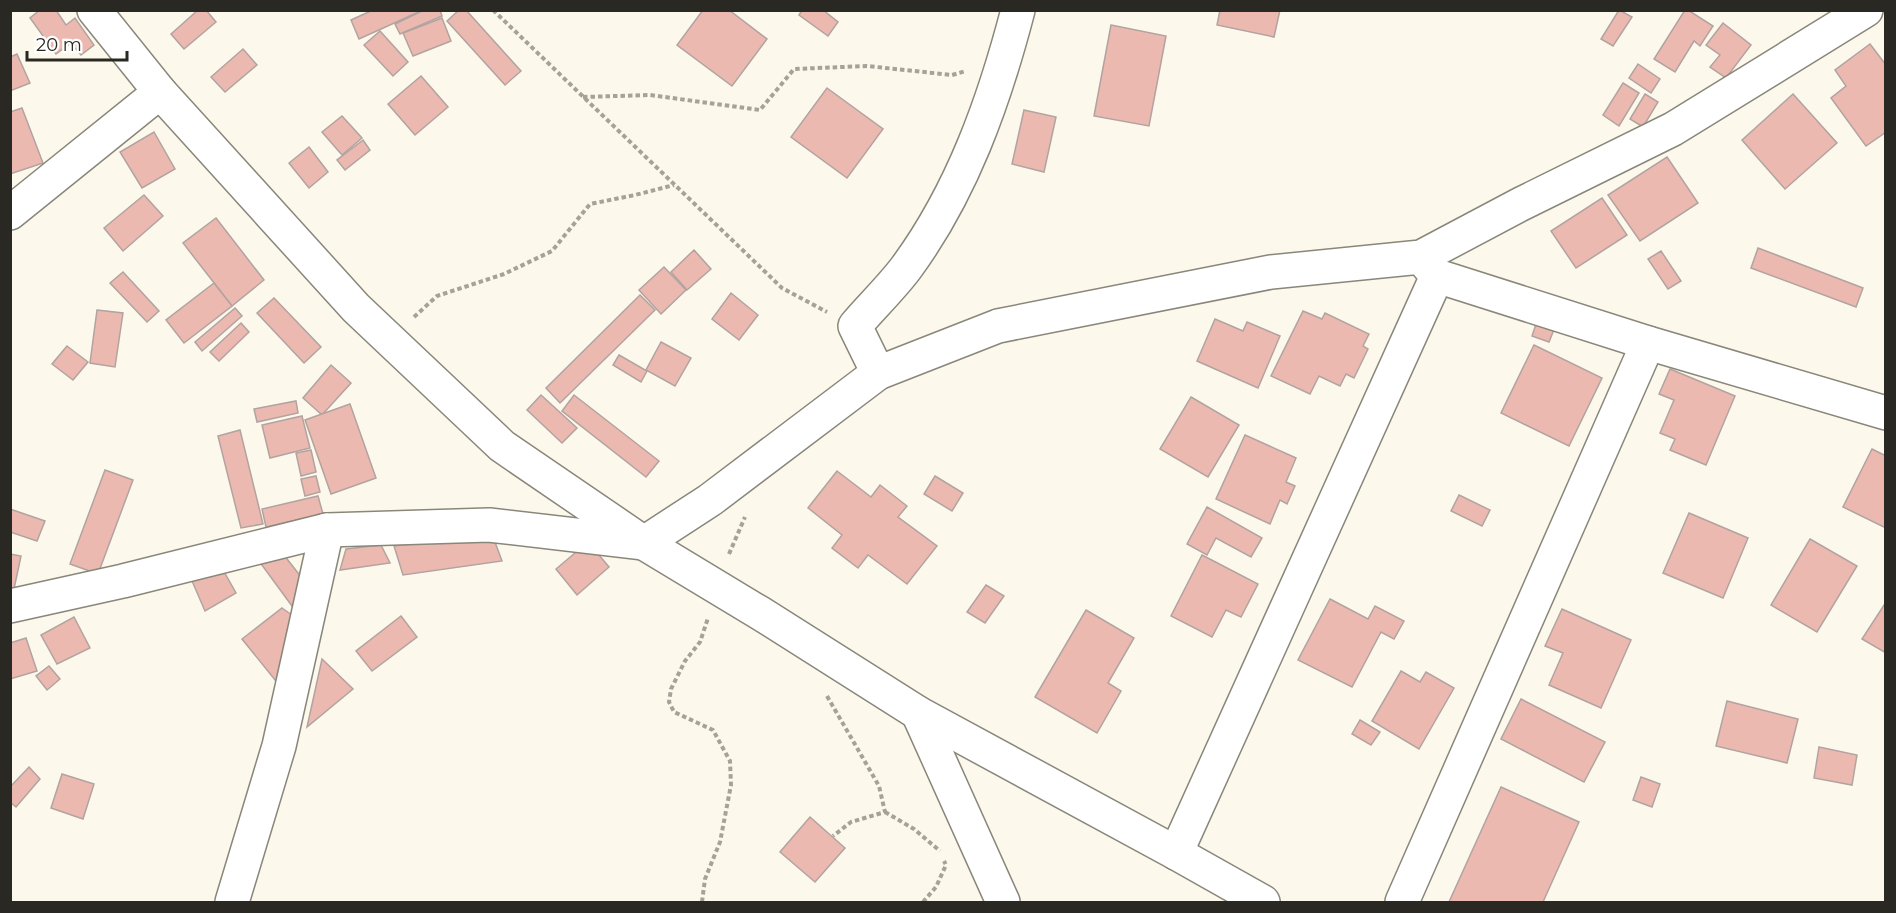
<svg xmlns="http://www.w3.org/2000/svg" width="1896" height="913" font-family="Montserrat,sans-serif">
<rect width="100%" height="100%" fill="#fcf9ec"/>
<g fill="#ecb9b0" stroke="#b2a3a0" stroke-width="1.5">
<polygon points="40,10 56,10 66,25 75,18 94,45 81,55 71,43 56,54 30,18"/>
<polygon points="198,10 206,10 216,22 184,49 171,34"/>
<polygon points="373,10 423,10 359,39 351,20"/>
<polygon points="424,10 440,10 442,16 400,34 395,24"/>
<polygon points="459,10 466,10 521,71 505,85 447,21"/>
<polygon points="703,10 729,10 767,39 732,86 677,45"/>
<polygon points="802,10 823,10 838,22 828,36 799,15"/>
<polygon points="1220,10 1280,10 1274,37 1217,25"/>
<polygon points="1619,10 1632,17 1613,46 1601,39"/>
<polygon points="1685,10 1688,10 1713,26 1700,46 1694,41 1675,72 1654,59"/>
<polygon points="442,18 451,41 413,56 403,33"/>
<polygon points="1723,23 1751,45 1726,78 1710,67 1720,55 1706,45"/>
<polygon points="1111,25 1166,36 1149,126 1094,116"/>
<polygon points="380,31 408,62 393,76 364,45"/>
<polygon points="1870,44 1886,65 1886,132 1866,146 1831,98 1846,86 1835,70"/>
<polygon points="243,49 257,65 225,92 211,77"/>
<polygon points="17,54 30,83 10,91 10,57"/>
<polygon points="1638,64 1660,79 1651,93 1629,78"/>
<polygon points="421,76 448,107 415,135 388,104"/>
<polygon points="1623,83 1639,93 1619,126 1603,115"/>
<polygon points="827,88 883,129 847,178 791,137"/>
<polygon points="1645,94 1658,102 1643,127 1630,119"/>
<polygon points="1793,94 1837,143 1785,189 1742,140"/>
<polygon points="22,108 43,163 10,174 10,112"/>
<polygon points="1024,110 1056,117 1044,172 1012,164"/>
<polygon points="342,116 362,138 342,155 322,132"/>
<polygon points="154,132 175,169 142,188 120,152"/>
<polygon points="363,140 370,150 345,170 337,160"/>
<polygon points="309,147 328,172 309,188 289,163"/>
<polygon points="1667,157 1698,203 1640,241 1608,195"/>
<polygon points="144,195 163,216 123,251 104,228"/>
<polygon points="1602,198 1627,235 1576,268 1551,231"/>
<polygon points="216,218 264,280 232,306 183,243"/>
<polygon points="1758,248 1863,288 1856,307 1751,268"/>
<polygon points="694,250 711,269 687,290 671,272"/>
<polygon points="1661,251 1681,281 1668,289 1648,259"/>
<polygon points="664,267 686,290 661,314 639,290"/>
<polygon points="123,272 159,311 147,322 110,283"/>
<polygon points="214,283 232,306 184,343 166,320"/>
<polygon points="731,293 758,315 739,340 712,319"/>
<polygon points="640,295 655,310 560,403 546,388"/>
<polygon points="274,298 321,347 304,363 257,313"/>
<polygon points="235,308 242,316 202,351 195,342"/>
<polygon points="97,310 123,313 115,367 90,363"/>
<polygon points="1303,311 1322,319 1325,313 1369,334 1363,346 1368,349 1354,378 1346,374 1340,386 1319,376 1310,394 1271,376"/>
<polygon points="1215,319 1243,331 1247,322 1280,336 1258,388 1197,361"/>
<polygon points="1537,321 1555,327 1549,342 1532,336"/>
<polygon points="241,323 249,332 219,361 210,352"/>
<polygon points="661,342 691,358 675,386 646,370"/>
<polygon points="1534,345 1602,378 1569,446 1501,413"/>
<polygon points="67,346 88,362 73,380 52,364"/>
<polygon points="619,355 647,371 641,382 613,365"/>
<polygon points="331,365 351,383 322,415 303,398"/>
<polygon points="1670,369 1735,396 1706,465 1670,450 1675,439 1660,433 1674,400 1659,394"/>
<polygon points="541,395 577,428 562,443 527,410"/>
<polygon points="574,395 659,461 646,477 562,411"/>
<polygon points="1191,397 1239,425 1208,477 1160,449"/>
<polygon points="296,401 298,413 257,422 254,409"/>
<polygon points="350,404 376,478 331,494 305,420"/>
<polygon points="302,416 310,448 270,458 262,425"/>
<polygon points="240,430 263,524 241,528 218,436"/>
<polygon points="1245,435 1296,458 1286,482 1295,486 1287,504 1280,500 1270,524 1216,499"/>
<polygon points="1872,449 1886,456 1886,528 1843,507"/>
<polygon points="311,450 316,472 301,476 296,453"/>
<polygon points="105,470 133,480 98,574 70,564"/>
<polygon points="837,471 871,497 880,485 907,506 898,517 937,546 907,584 868,555 858,568 832,548 842,535 808,508"/>
<polygon points="316,476 320,492 305,496 301,479"/>
<polygon points="935,476 963,493 952,511 924,494"/>
<polygon points="1459,495 1490,510 1482,526 1451,511"/>
<polygon points="318,496 323,514 266,527 262,509"/>
<polygon points="1207,507 1262,538 1251,557 1216,538 1207,555 1187,544"/>
<polygon points="10,509 45,521 37,541 10,532"/>
<polygon points="1689,513 1748,538 1723,598 1663,573"/>
<polygon points="492,534 502,561 403,575 394,546"/>
<polygon points="1810,539 1857,566 1817,632 1771,605"/>
<polygon points="588,542 609,567 577,595 556,569"/>
<polygon points="381,545 390,563 340,570 346,549"/>
<polygon points="280,550 309,587 292,606 256,557"/>
<polygon points="10,554 21,556 14,589 10,589"/>
<polygon points="1202,555 1258,584 1241,617 1226,610 1212,637 1171,616"/>
<polygon points="218,561 236,593 205,611 189,574"/>
<polygon points="986,585 1004,596 985,623 967,612"/>
<polygon points="1330,599 1368,619 1375,606 1404,621 1394,639 1381,632 1352,687 1298,660"/>
<polygon points="1886,602 1886,653 1862,639"/>
<polygon points="282,608 296,618 280,686 242,639"/>
<polygon points="1562,609 1631,640 1601,708 1549,685 1563,653 1545,646"/>
<polygon points="1086,610 1134,638 1108,683 1121,691 1097,733 1035,697"/>
<polygon points="401,616 417,637 372,671 356,651"/>
<polygon points="74,617 90,648 57,664 41,635"/>
<polygon points="26,638 37,671 10,679 10,643"/>
<polygon points="322,659 353,689 307,727"/>
<polygon points="49,666 60,679 47,690 36,676"/>
<polygon points="1401,671 1420,682 1426,672 1454,688 1419,749 1372,721"/>
<polygon points="1521,699 1605,742 1584,782 1501,739"/>
<polygon points="1727,701 1798,719 1787,763 1716,746"/>
<polygon points="1360,720 1380,732 1371,745 1352,734"/>
<polygon points="1819,747 1857,755 1852,785 1814,778"/>
<polygon points="29,767 40,779 16,807 10,802 10,787"/>
<polygon points="62,774 94,784 83,819 51,808"/>
<polygon points="1641,777 1660,784 1652,807 1633,800"/>
<polygon points="1501,787 1579,822 1543,902 1449,902"/>
<polygon points="810,817 845,848 815,882 780,852"/>
</g>
<g fill="none" stroke-linecap="round" stroke-linejoin="round">
<g stroke="#89867a" stroke-width="36">
<g id="street">
<polyline points="10,213 160,92"/>
<polyline points="1424,261 1437,276 1648,343 1886,413"/>
<path d="M 878,373 L 855,326 C 871,307 891,288 906,268 C 962,192 994,102 1018,10"/>
<polyline points="10,606 123,581 327,530 489,525 644,543 710,500 878,373 998,326 1271,272 1421,257 1521,204 1673,129 1866,10"/>
<polyline points="918,713 1003,902"/>
<polyline points="1176,853 1437,276"/>
<polyline points="232,902 279,746 327,530"/>
<polyline points="1402,902 1648,343"/>
</g>
</g>
<g stroke="#89867a" stroke-width="36">
<polyline id="primary" points="94,10 160,92 356,308 502,446 644,543 760,613 918,713 1176,853 1263,902"/>
</g>
<g stroke="#a5a399" stroke-width="4" stroke-dasharray="4.5 3" stroke-linecap="butt">
<polyline points="493,10 782,288 827,312"/>
<polyline points="583,97 650,95 760,110 794,69 867,66 952,75 966,71"/>
<polyline points="414,317 437,296 504,274 552,251 590,204 635,195 674,185"/>
<polyline points="729,554 745,517"/>
<polyline points="827,696 879,786 885,812 851,822 833,836"/>
<polyline points="885,812 914,829 940,851"/>
<polyline points="702,902 705,879 720,842 731,785 730,761 713,730 674,712 669,702 671,689 685,661 700,642 708,618"/>
<polyline points="923,902 936,887 946,865 944,861"/>
</g>
<use href="#street" stroke="#fff" stroke-width="33"/>
<use href="#primary" stroke="#fff" stroke-width="33"/>
</g>
<rect width="1896" height="913" fill="none" stroke="#292823" stroke-width="24"/>
<path d="M27 51v9h100v-9" fill="none" stroke="#292823" stroke-width="3"/>
<text x="36" y="51" font-size="18" fill="#292823" stroke="#ffffff" stroke-width="4.5" paint-order="stroke">20 m</text>
</svg>
